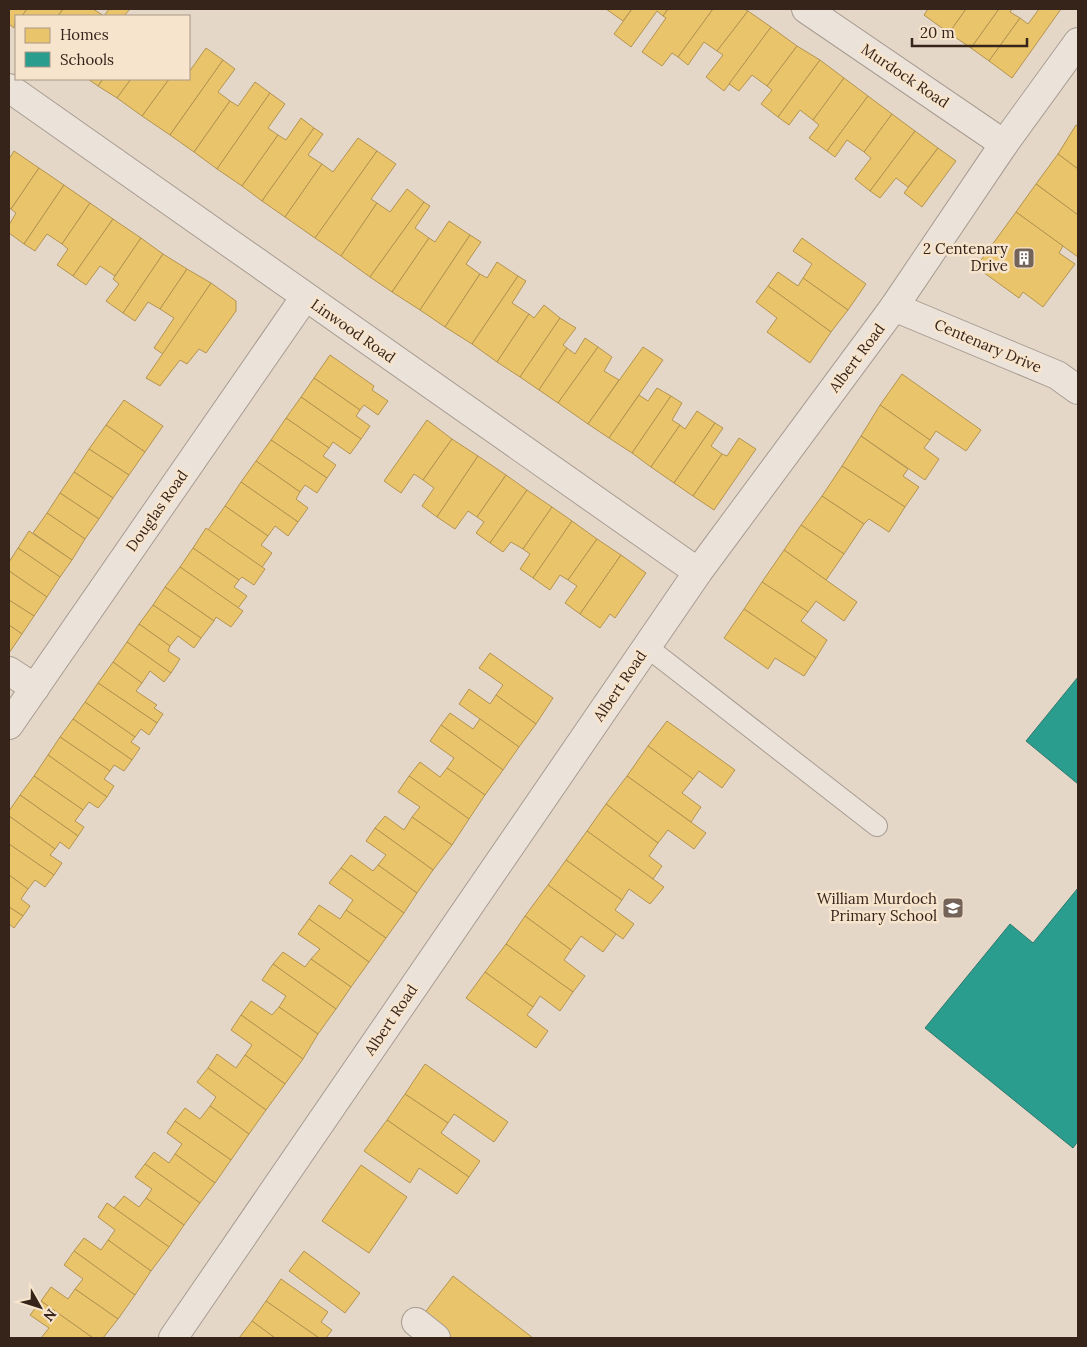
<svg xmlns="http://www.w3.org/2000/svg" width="1087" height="1347" font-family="Lora,serif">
<rect width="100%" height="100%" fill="#e4d7c8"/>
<g fill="#e9c46a" stroke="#b39452">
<polygon points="9,9 27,9 22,16 16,16 14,28 9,24"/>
<polygon points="27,9 63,9 58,16 22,16"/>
<polygon points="63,9 93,9 104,16 58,16"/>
<polygon points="109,9 130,9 124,16 104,16"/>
<polygon points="606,9 632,9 623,21"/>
<polygon points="632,9 668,9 663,16 657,11 631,47 614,34"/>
<polygon points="668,9 713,9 678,57 672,53 662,66 642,52 666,18 663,16"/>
<polygon points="713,9 744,9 748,11 717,51 704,42 688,65 678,57"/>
<polygon points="928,9 966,9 949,33 924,15"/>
<polygon points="966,9 999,9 971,48 949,33"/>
<polygon points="999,9 1012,9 1010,12 1020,18 989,61 971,48"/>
<polygon points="1039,9 1061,9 1012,78 989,61 1020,18 1028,24"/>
<polygon points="748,11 771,27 724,91 706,77 723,55 717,51"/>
<polygon points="771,27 797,46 767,86 752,75 739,91 729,84"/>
<polygon points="797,46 820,60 778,117 761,104 772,90 767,86"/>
<polygon points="206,48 223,60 170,135 142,116 169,79 189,79 189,72"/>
<polygon points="223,60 235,69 218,92 230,101 194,152 170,135"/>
<polygon points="820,60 844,78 813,120 800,110 789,125 778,117"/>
<polygon points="844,78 868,96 827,151 809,138 819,125 813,120"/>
<polygon points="88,79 103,79 98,86"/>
<polygon points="103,79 131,79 117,98 98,86"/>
<polygon points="131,79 169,79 142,116 117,98"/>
<polygon points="255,82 270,93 217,169 194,152 230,101 238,106"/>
<polygon points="270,93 285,104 268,128 278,135 242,186 217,169"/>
<polygon points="868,96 892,114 864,152 847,140 835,157 827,151"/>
<polygon points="892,114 915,131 870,191 855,179 871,158 864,152"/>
<polygon points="301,118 314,128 262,201 242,186 278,135 286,140"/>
<polygon points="1076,125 1078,126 1078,169 1058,154"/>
<polygon points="314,128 323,134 308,155 322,164 285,217 262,201"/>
<polygon points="915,131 938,148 908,187 896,178 880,198 870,191"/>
<polygon points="358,138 377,151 315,238 285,217 322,164 333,172"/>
<polygon points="938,148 956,161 922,207 904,193"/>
<polygon points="14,151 39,168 11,209 9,208 9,159"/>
<polygon points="377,151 396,164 371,199 377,203 341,256 315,238"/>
<polygon points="1058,154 1078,169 1078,215 1036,184"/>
<polygon points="39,168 64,185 24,244 9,233 9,225 16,213 11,209"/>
<polygon points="1036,184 1078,215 1078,257 1016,212"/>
<polygon points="64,185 90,203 62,244 47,234 35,251 24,244"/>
<polygon points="407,189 424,202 370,277 341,256 377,203 390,212"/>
<polygon points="424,202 430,206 415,228 429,238 392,292 370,277"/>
<polygon points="90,203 113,219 73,276 57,265 68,249 62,244"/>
<polygon points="1016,212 1063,246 1059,253 1075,264 1043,307 1023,292 1019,298 976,267"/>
<polygon points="113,219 141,238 115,276 100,266 86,285 73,276"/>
<polygon points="449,221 470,235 420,310 392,292 429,238 435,242"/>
<polygon points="470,235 481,242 466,264 480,274 445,327 420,310"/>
<polygon points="141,238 163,254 123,313 106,301 119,284 113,279"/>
<polygon points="802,238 866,284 848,310 803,278 812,264 793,251"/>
<polygon points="163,254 187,269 160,309 148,302 135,321 123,313"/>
<polygon points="497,262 518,276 472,344 445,327 480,274 487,278"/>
<polygon points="187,269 211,283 163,354 154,348 174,318 160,309"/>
<polygon points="778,272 798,286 803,278 848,310 831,332 768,286"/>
<polygon points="518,276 526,281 512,303 529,314 497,362 472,344"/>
<polygon points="211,283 236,301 236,311 206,353 199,349 187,364 180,360 160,386 146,378"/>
<polygon points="768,286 831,332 810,363 767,332 777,318 756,302"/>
<polygon points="544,305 560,318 520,377 497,362 529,314 534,318"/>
<polygon points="560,318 576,328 563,345 567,348 539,390 520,377"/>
<polygon points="585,338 598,347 558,403 539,390 567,348 575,354"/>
<polygon points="598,347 612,357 604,371 619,380 588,424 558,403"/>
<polygon points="643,347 663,360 609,438 588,424"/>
<polygon points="330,355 374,386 372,390 388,401 378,415 364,405 360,410 314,378"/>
<polygon points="902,374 981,430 966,451 936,431 930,440 880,405"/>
<polygon points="314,378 360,410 356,416 370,426 361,439 301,397"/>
<polygon points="657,388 671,396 632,453 609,438 639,395 648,401"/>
<polygon points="671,396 682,403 672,420 680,425 651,467 632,453"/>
<polygon points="301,397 361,439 350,454 333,442 329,448 286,418"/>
<polygon points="124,400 163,426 145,452 106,425"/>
<polygon points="880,405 930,440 924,448 939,459 925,480 861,436"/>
<polygon points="697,411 715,423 674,483 651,467 680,425 685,429"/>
<polygon points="286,418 329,448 323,456 336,465 327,478 271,440"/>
<polygon points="427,420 452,439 423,480 414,474 401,493 384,481"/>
<polygon points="715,423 723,428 711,446 722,454 693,496 674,483"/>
<polygon points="106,425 145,452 129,475 89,449"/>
<polygon points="861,436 908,469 903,476 919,487 905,507 842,466"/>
<polygon points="739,438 756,449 714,510 693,496 722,454 727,456"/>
<polygon points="452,439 478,456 437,517 422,506 434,488 423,480"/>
<polygon points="271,440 327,478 317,493 305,485 300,492 256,461"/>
<polygon points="89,449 129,475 113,498 74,472"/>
<polygon points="478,456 506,475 477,517 468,511 455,529 437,517"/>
<polygon points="256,461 300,492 296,499 308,508 298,522 241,482"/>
<polygon points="842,466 905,507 889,532 869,519 864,524 822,496"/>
<polygon points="74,472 113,498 99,519 60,493"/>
<polygon points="506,475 527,490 490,543 476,533 484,522 477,517"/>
<polygon points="241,482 298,522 288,536 275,526 268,536 225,506"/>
<polygon points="527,490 552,507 523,549 511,542 503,552 490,543"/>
<polygon points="60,493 99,519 85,539 47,513"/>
<polygon points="822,496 864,524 844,554 801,525"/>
<polygon points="225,506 268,536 261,545 272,553 262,567 208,530"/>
<polygon points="552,507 572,521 533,578 520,569 530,554 523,549"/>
<polygon points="47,513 85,539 72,560 33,533"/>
<polygon points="572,521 597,539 568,580 560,575 550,590 533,578"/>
<polygon points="801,525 844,554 826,580 784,550"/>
<polygon points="206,528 265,569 254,585 242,577 239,580 193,548"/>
<polygon points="29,531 72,560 60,577 18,548"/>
<polygon points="597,539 621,555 580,614 565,603 577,586 568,580"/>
<polygon points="18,548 60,577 47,597 9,571 9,562"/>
<polygon points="193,548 239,580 234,587 247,596 238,608 180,567"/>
<polygon points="784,550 857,602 844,621 816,601 808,612 762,582"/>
<polygon points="621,555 646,573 615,618 610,614 600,628 580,614"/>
<polygon points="180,567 243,611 231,627 216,617 214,621 165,587"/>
<polygon points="9,571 47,597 34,616 9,600"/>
<polygon points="762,582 808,612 801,621 827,640 816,658 744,609"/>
<polygon points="165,587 214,621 201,638 153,605"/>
<polygon points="9,600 34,616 22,634 9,625"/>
<polygon points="153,605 201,638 194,648 178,636 170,646 139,624"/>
<polygon points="744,609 816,658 804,676 775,658 768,669 724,638"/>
<polygon points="139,624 170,646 168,651 180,659 171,673 127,642"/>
<polygon points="9,625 22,634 9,653"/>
<polygon points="127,642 171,673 164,682 150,671 142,683 113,662"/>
<polygon points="490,653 553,698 536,724 496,695 503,685 479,668"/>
<polygon points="113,662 142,683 136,691 157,705 154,708 163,714 157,723 98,683"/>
<polygon points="98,683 157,723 149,735 141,729 135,737 85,702"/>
<polygon points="469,689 490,704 496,695 536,724 519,747 459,704"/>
<polygon points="85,702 135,737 131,742 140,748 132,760 73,719"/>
<polygon points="450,713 473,729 480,719 519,747 503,770 441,725"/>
<polygon points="73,719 132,760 124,771 114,765 110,771 60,737"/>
<polygon points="667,721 735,770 722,788 699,771 693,779 648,746"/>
<polygon points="441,725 503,770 485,795 447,768 454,758 430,741"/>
<polygon points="60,737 110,771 104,779 114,786 107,797 48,755"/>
<polygon points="648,746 693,779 682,793 701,807 691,822 627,776"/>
<polygon points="48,755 107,797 98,808 89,802 83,810 34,776"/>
<polygon points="420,762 440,777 447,768 485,795 469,819 409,776"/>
<polygon points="34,776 83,810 75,821 84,827 78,836 20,795"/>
<polygon points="409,776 469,819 452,845 412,817 420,807 398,792"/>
<polygon points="627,776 706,833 694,849 668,830 658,843 606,804"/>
<polygon points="20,795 78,836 69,849 60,842 55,849 9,816 9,811"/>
<polygon points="606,804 658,843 649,856 662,866 653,879 587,831"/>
<polygon points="9,816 55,849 50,855 62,863 54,875 9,844"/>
<polygon points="385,816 404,830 412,817 452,845 433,870 375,828"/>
<polygon points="375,828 433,870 417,893 378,865 386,855 366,841"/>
<polygon points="587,831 664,887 650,904 629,889 622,900 566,860"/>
<polygon points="9,844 54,875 45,887 35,880 28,889 9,875"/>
<polygon points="351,855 373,871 378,865 417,893 404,913 341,868"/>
<polygon points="566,860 622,900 615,910 634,924 623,939 548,885"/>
<polygon points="341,868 404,913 386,938 346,910 353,900 329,883"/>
<polygon points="9,875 28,889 21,899 30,906 23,916 9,907"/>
<polygon points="548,885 616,934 603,952 581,936 571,950 525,916"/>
<polygon points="319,905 340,919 346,910 386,938 369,962 309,919"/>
<polygon points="9,907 23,916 14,928 9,924"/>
<polygon points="525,916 571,950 564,960 585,976 573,992 506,944"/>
<polygon points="309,919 369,962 351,987 311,959 320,949 298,934"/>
<polygon points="506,944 573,992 560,1011 540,996 533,1007 485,972"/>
<polygon points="283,952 305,967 311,959 351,987 336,1009 273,964"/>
<polygon points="273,964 336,1009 318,1034 279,1007 286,996 262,980"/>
<polygon points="485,972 533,1007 527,1015 548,1031 536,1048 466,998"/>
<polygon points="251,1001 272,1015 279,1007 318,1034 303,1059 241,1015"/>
<polygon points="241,1015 303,1059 285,1084 245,1055 252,1045 231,1030"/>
<polygon points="217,1054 236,1068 245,1055 285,1084 266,1110 208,1068"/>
<polygon points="425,1064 508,1122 494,1142 454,1114 448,1123 405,1094"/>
<polygon points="208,1068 266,1110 249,1134 210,1106 216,1097 197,1082"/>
<polygon points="405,1094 448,1123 441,1133 480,1161 469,1177 387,1120"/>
<polygon points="210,1106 249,1134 231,1160 175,1121 185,1108 200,1119"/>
<polygon points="387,1120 469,1177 457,1194 419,1168 410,1183 364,1151"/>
<polygon points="175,1121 231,1160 215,1183 175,1154 182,1144 167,1133"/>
<polygon points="154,1152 169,1163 175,1154 215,1183 200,1203 145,1164"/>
<polygon points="145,1164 200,1203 184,1225 146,1198 152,1189 135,1177"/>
<polygon points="361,1165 407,1197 369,1253 322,1221"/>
<polygon points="124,1196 139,1207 146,1198 184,1225 169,1247 114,1208"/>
<polygon points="107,1203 169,1247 151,1271 108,1240 115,1230 98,1217"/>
<polygon points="84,1238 101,1250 108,1240 151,1271 135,1295 74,1251"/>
<polygon points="74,1251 135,1295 118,1319 75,1289 83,1279 64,1265"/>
<polygon points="304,1251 360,1293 345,1313 289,1271"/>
<polygon points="453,1276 533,1338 452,1338 423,1315"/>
<polygon points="281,1279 328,1312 321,1322 332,1330 326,1338 319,1338 266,1301"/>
<polygon points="51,1287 68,1299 75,1289 118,1319 103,1338 93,1338 41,1301"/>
<polygon points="41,1301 93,1338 41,1338 49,1328 30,1315"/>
<polygon points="266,1301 319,1338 275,1338 252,1321"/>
<polygon points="252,1321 275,1338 239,1338"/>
</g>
<g fill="#2a9d8f" stroke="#2e796c">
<polygon points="1078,677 1078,784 1026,741"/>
<polygon points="1078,888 1078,1141 1073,1148 925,1028 1010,924 1033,943"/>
</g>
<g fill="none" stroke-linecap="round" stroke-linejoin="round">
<g stroke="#a89c92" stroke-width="22">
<polyline id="lane" points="647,647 877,826"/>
</g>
<g stroke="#a89c92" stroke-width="30">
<g id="street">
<polyline points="806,9 1004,144"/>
<polyline points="9,88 698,572"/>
<polyline points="894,307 1057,375 1078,390"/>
<polyline points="9,671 35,688"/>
<polyline points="9,725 305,297"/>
<polyline points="416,1322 436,1338"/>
<polyline points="173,1338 698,572 894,307 1004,144 1078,42"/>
</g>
</g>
<use href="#lane" stroke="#ebe3da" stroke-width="20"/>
<use href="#street" stroke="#ebe3da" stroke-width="28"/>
</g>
<defs>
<g id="building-square" transform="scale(1.125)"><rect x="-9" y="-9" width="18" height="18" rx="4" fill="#736358" stroke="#f7e4cc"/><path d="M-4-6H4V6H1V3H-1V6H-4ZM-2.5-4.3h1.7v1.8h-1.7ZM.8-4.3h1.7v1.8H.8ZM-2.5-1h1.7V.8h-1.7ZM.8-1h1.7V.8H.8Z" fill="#fff"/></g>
<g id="school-square" transform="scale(1.125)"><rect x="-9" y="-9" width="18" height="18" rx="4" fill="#736358" stroke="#f7e4cc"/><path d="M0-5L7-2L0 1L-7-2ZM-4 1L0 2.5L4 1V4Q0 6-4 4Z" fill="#fff"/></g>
</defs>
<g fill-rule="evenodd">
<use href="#building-square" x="1024" y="258"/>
<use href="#school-square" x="953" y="908"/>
</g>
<g text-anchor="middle" stroke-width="5" stroke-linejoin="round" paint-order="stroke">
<g font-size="15" fill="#36241b" stroke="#f7e4cc">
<text transform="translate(905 76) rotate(34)" y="5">Murdock Road</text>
<text transform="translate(353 331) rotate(35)" y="5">Linwood Road</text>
<text transform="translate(988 346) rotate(23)" y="5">Centenary Drive</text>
<text transform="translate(857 358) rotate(-53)" y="5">Albert Road</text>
<text transform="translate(157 511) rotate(-55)" y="5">Douglas Road</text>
<text transform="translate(620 686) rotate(-56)" y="5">Albert Road</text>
<text transform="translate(391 1020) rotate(-56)" y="5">Albert Road</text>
</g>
<g font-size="15" fill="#36241b" stroke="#f7e4cc" text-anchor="end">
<text x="1008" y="254">2 Centenary<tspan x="1008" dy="17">Drive</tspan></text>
<text x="937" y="904">William Murdoch<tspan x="937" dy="17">Primary School</tspan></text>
</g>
</g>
<rect width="1087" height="1347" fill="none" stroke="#36241b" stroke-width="20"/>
<rect x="15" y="15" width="175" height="65" fill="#f7e4cc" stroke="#aa9785"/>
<rect x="25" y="28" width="25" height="15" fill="#e9c46a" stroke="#aa9785"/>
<text x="60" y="40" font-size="15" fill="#36241b">Homes</text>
<rect x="25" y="52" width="25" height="15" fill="#2a9d8f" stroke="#aa9785"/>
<text x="60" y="65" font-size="15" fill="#36241b">Schools</text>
<g transform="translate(40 1307) rotate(129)" stroke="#f7e4cc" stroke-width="4" paint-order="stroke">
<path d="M0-4L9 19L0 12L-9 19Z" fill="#36241b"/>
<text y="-8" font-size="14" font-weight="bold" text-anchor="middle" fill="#36241b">N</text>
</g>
<path d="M912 38v8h115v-8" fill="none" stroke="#36241b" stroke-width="2.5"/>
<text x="920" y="38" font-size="15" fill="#36241b" stroke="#f7e4cc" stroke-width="4" paint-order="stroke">20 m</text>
</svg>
